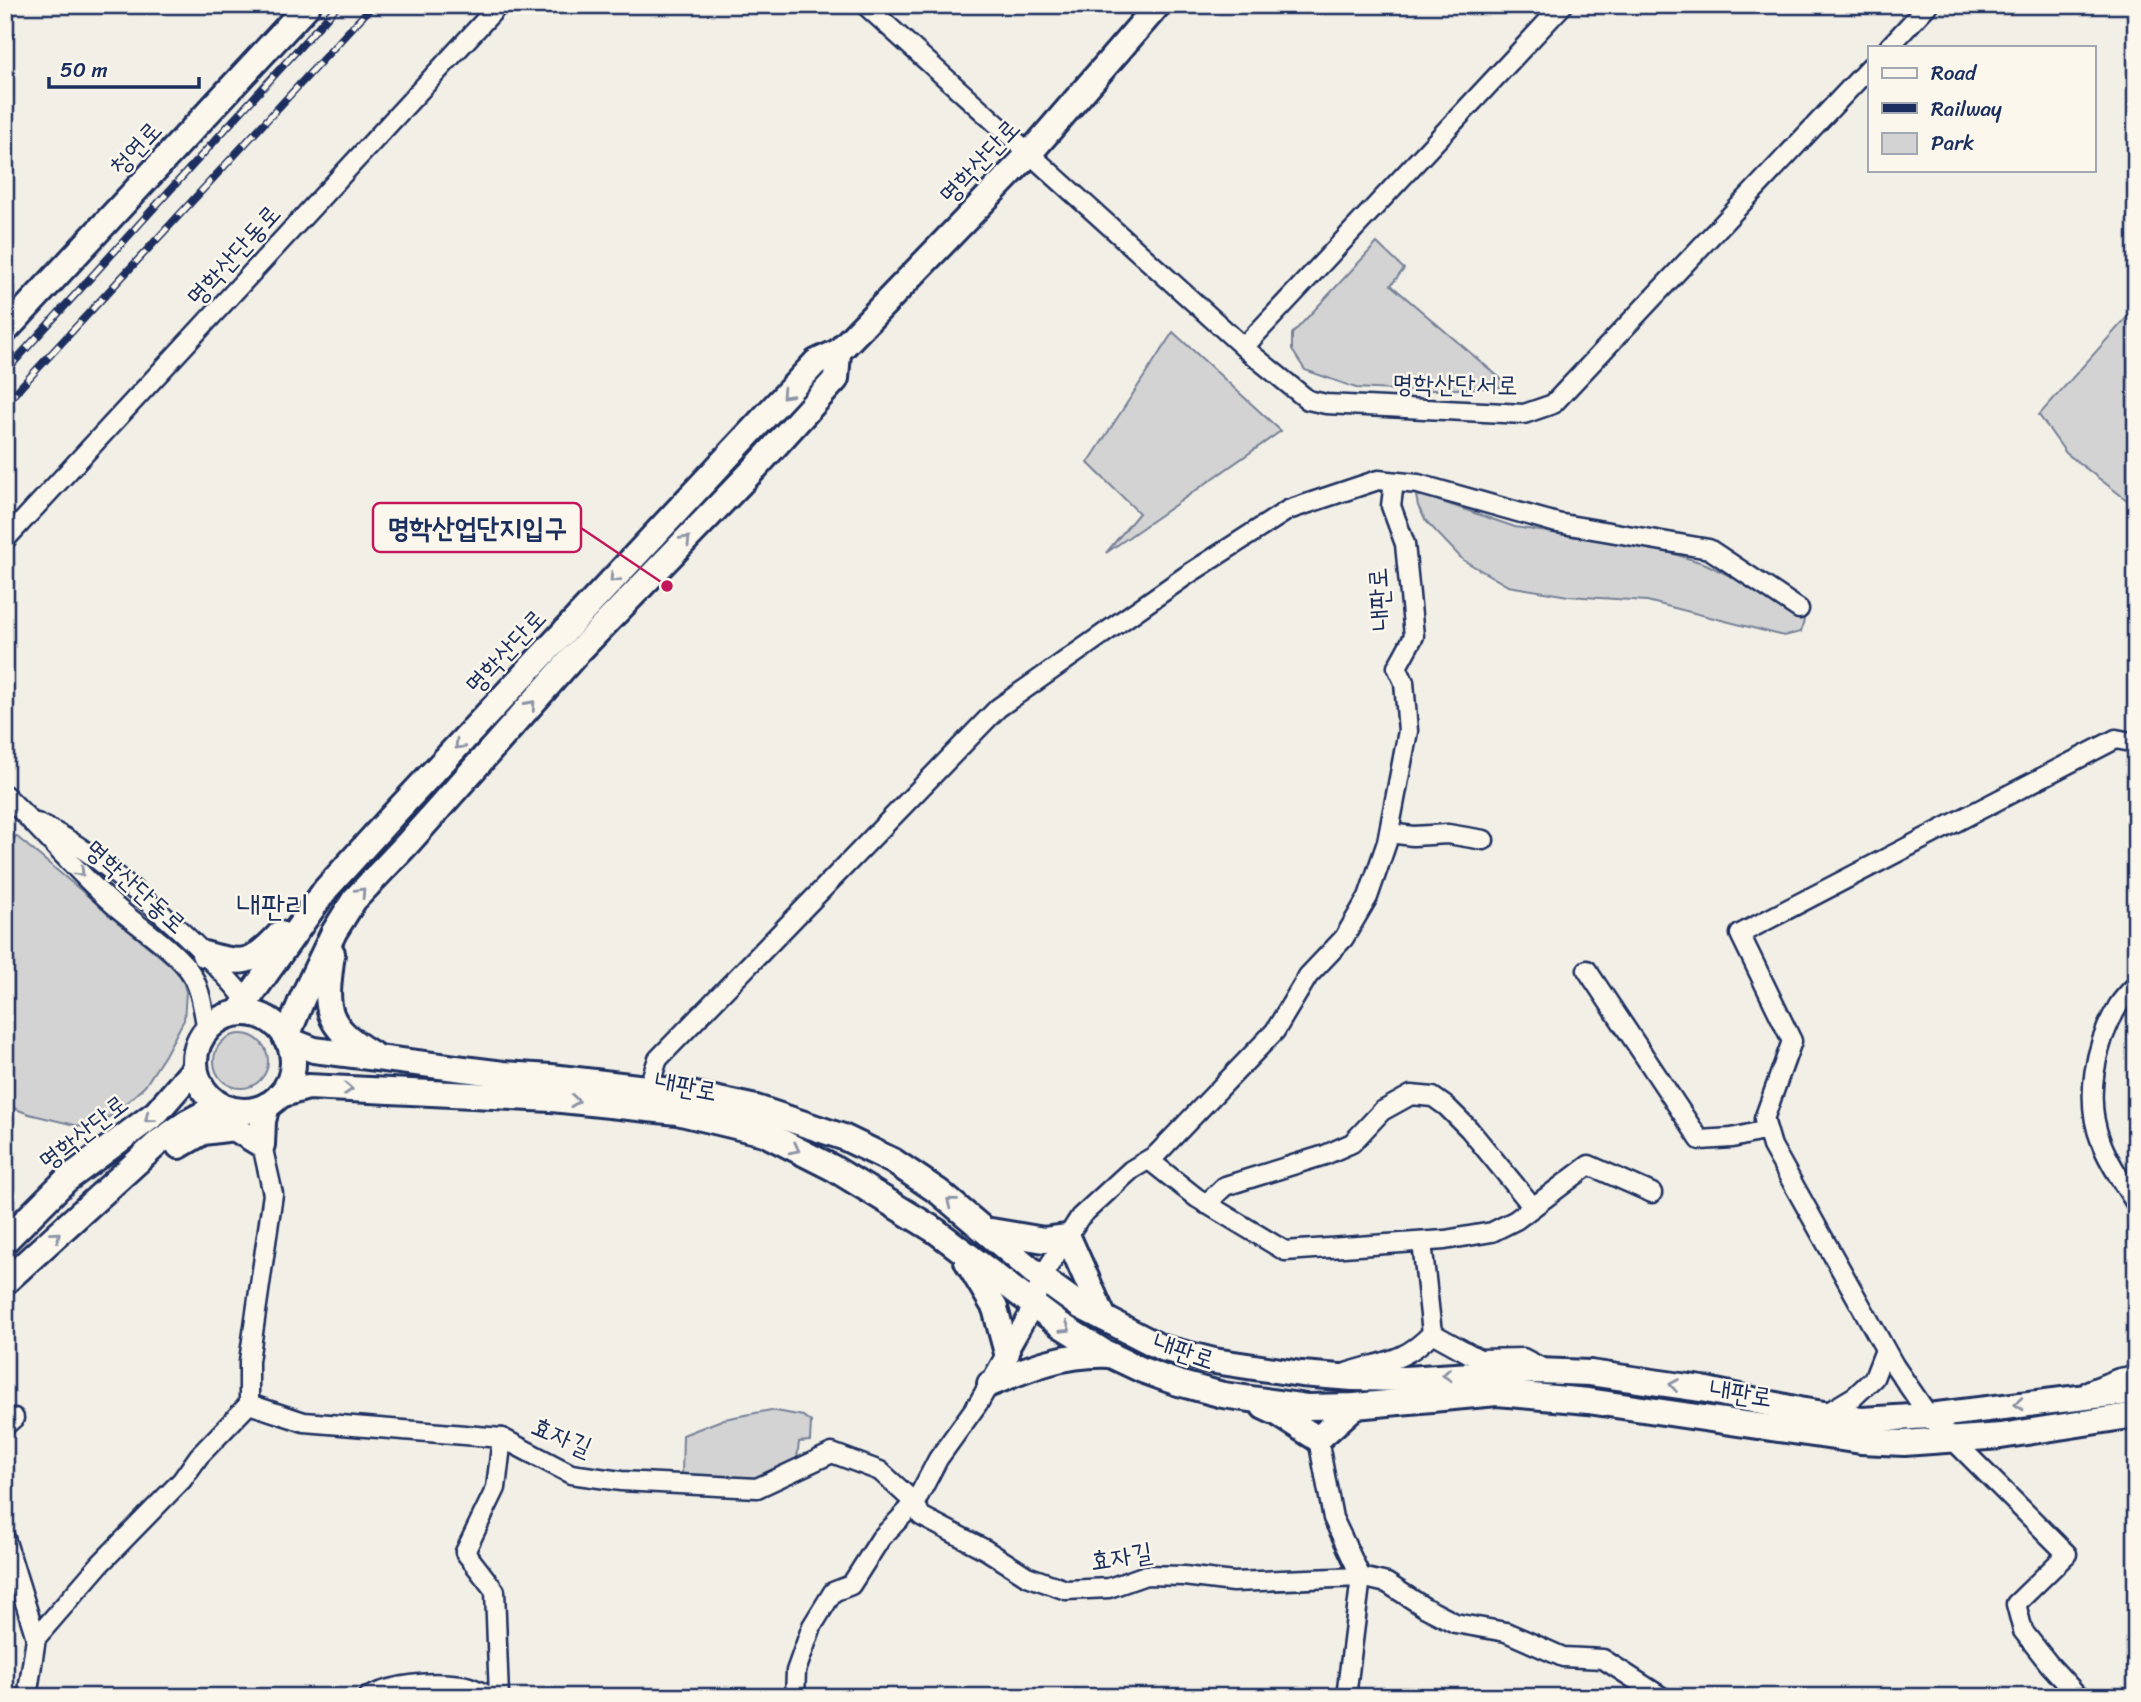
<svg xmlns="http://www.w3.org/2000/svg" width="2141" height="1702" font-family="Sriracha,'Poor Story',sans-serif">
<rect width="100%" height="100%" fill="#f2efe6"/>
<filter id="ink" filterUnits="userSpaceOnUse"><feTurbulence type="fractalNoise" baseFrequency=".0143" numOctaves="2"/><feDisplacementMap in="SourceGraphic" scale="14" xChannelSelector="R" yChannelSelector="G"/><feConvolveMatrix kernelMatrix="1 2 1 2 8 2 1 2 1" color-interpolation-filters="sRGB"/></filter>
<g filter="url(#ink)">
<g fill="#d2d3d2" stroke="#768198" stroke-width="2">
<polygon points="1377,243 1404,269 1391,285 1501,379 1501,387 1411,391 1356,388 1305,370 1292,350 1292,334"/>
<polygon points="2136,307 2136,507 2066,453 2039,415"/>
<polygon points="1173,332 1281,431 1106,553 1139,513 1088,463"/>
<polygon points="1416,496 1425,496 1515,527 1658,549 1706,564 1758,590 1804,620 1801,632 1784,636 1647,601 1568,596 1508,586 1463,560 1426,521 1418,506"/>
<polygon points="16,836 181,974 186,992 184,1020 165,1055 145,1086 113,1115 87,1128 29,1114 5,1105 5,849"/>
<circle cx="241" cy="1061" r="27"/>
<polygon points="771,1410 803,1416 811,1422 810,1441 799,1442 797,1459 752,1480 704,1480 682,1475 683,1435 724,1419"/>
</g>
<g fill="none" stroke-linecap="round" stroke-linejoin="round">
<g stroke="#1b2f5e" stroke-width="23">
<g id="street">
<polyline points="865,5 1249,352 1308,400 1326,404 1524,414 1553,404 1870,67"/>
<polyline points="1889,47 1928,5"/>
<polyline points="1244,347 1563,5"/>
<polyline points="5,540 499,5"/>
<path d="M 5,795 C 43,831 75,871 115,906 C 139,927 168,944 188,969 C 201,986 203,1010 207,1030"/>
<path d="M 37,823 C 77,841 110,869 143,898 C 168,919 192,940 214,964 C 229,980 244,995 255,1014"/>
<polyline points="1389,833 1413,836 1448,834 1484,840"/>
<polyline points="1587,970 1700,1140 1732,1138 1767,1130"/>
<path d="M 2136,985 C 2130,991 2123,998 2118,1006 C 2095,1044 2084,1099 2101,1142 C 2109,1164 2124,1184 2136,1204"/>
<polyline points="648,1088 658,1059 998,708 1187,575 1288,510 1378,480 1418,484 1557,523 1709,549 1799,609"/>
<polyline points="1149,1160 1197,1198 1285,1251 1445,1240 1492,1232 1516,1220 1589,1165 1652,1193"/>
<polyline points="1206,1204 1225,1186 1325,1155 1352,1143 1382,1111 1411,1095 1433,1097 1447,1107 1469,1129 1533,1207"/>
<polyline points="1432,1333 1479,1359 1523,1358 1548,1371"/>
<path d="M 1346,1373 C 1382,1361 1404,1363 1432,1333 L 1422,1242"/>
<polyline points="2089,1390 2119,1378 2136,1375"/>
<polyline points="249,1404 304,1422 502,1438 571,1474 621,1481 757,1488 832,1453 880,1471 915,1503 921,1516 986,1550 1027,1576 1066,1590 1109,1588 1146,1575 1184,1576 1233,1582 1361,1577 1346,1697"/>
<polyline points="1825,1414 1855,1396 1874,1378 1885,1350"/>
<polyline points="5,1426 14,1418"/>
<polyline points="1318,1439 1333,1518 1361,1577 1387,1583 1424,1607 1455,1623 1506,1632 1563,1657 1603,1659 1662,1697"/>
<polyline points="5,1538 36,1638"/>
<polyline points="30,1697 28,1691 36,1638 100,1564 182,1480 199,1456 249,1404 249,1361 273,1194 262,1145"/>
<path d="M 368,1697 C 394,1684 431,1681 461,1685 C 471,1686 482,1693 492,1697"/>
<polyline points="499,1697 495,1591 465,1552 496,1488 502,1438"/>
<polyline points="795,1697 796,1671 812,1626 833,1592 851,1585 881,1538 915,1503 938,1459 979,1402 1034,1305 1041,1278 1080,1217 1131,1170 1156,1155 1275,1031 1308,976 1344,938 1368,897 1387,842 1408,731 1404,682 1397,667 1414,636 1405,544 1391,506 1394,482"/>
<polyline points="2079,1697 2049,1664 2023,1631 2016,1604 2067,1554 1929,1416 1894,1365 1772,1146 1764,1119 1792,1041 1740,934 2116,739 2136,743"/>
</g>
</g>
<g stroke="#1b2f5e" stroke-width="30">
<g id="secondary">
<polyline points="5,331 308,5"/>
<path d="M 332,953 C 325,1008 322,1024 372,1054"/>
<path d="M 204,954 C 244,965 251,965 280,934"/>
<polyline points="238,1013 326,889 394,814 816,362 838,352 1029,154 1158,5"/>
<circle cx="244" cy="1062" r="49"/>
<polyline points="286,1039 314,1050 503,1074 551,1077 681,1092 756,1108 843,1137 893,1161 939,1192 1041,1278 1080,1306 1162,1348 1214,1361 1301,1374 1353,1378 1405,1379 1537,1371 1590,1373 1702,1389 1799,1410 1862,1420 1929,1416 2136,1391"/>
<polyline points="286,1039 303,997 334,932 354,900 408,843 577,653 757,466 836,379 838,352"/>
<polyline points="280,1095 308,1087 552,1099 677,1112 764,1133 833,1168 936,1231 1059,1324 1102,1351 1142,1370 1178,1383 1223,1395 1306,1407 1355,1406 1497,1393 1588,1401 1861,1441 1904,1443 2001,1436 2136,1415"/>
<polyline points="179,1146 203,1132 234,1128 262,1145 263,1121 267,1105"/>
<polyline points="991,1231 1044,1240 1068,1237 1104,1318"/>
<polyline points="5,1241 66,1180 156,1113 195,1068"/>
<polyline points="967,1261 995,1308 1007,1353"/>
<polyline points="5,1282 159,1142 188,1122 220,1105"/>
<path d="M 990,1384 C 1030,1367 1066,1353 1110,1355"/>
<polyline points="1264,1407 1279,1414 1318,1439 1355,1406"/>
</g>
</g>
<use href="#street" stroke="#fbf7ec" stroke-width="18"/>
<use href="#secondary" stroke="#fbf7ec" stroke-width="24"/>
<g stroke="#1b2f5e" stroke-width="8">
<g id="rail">
<polyline points="5,372 338,5"/>
<polyline points="5,404 373,5"/>
</g>
</g>
<use href="#rail" stroke="#fbf7ec" stroke-width="5" stroke-dasharray="16" stroke-linecap="butt"/>
</g>
<defs><path id="oneway-chevron" d="M-2-3.5L2.5 0L-2 3.5" fill="none" stroke-width="1.6" stroke-linecap="round" stroke-linejoin="round" transform="scale(1.75)"/></defs>
<g stroke="#8b93a5">
<use href="#oneway-chevron" transform="translate(786 394) rotate(133)"/>
<use href="#oneway-chevron" transform="translate(686 540) rotate(-46)"/>
<use href="#oneway-chevron" transform="translate(614 578) rotate(133)"/>
<use href="#oneway-chevron" transform="translate(531 705) rotate(-48)"/>
<use href="#oneway-chevron" transform="translate(459 745) rotate(133)"/>
<use href="#oneway-chevron" transform="translate(80 872) rotate(44)"/>
<use href="#oneway-chevron" transform="translate(361 892) rotate(-47)"/>
<use href="#oneway-chevron" transform="translate(348 1089) rotate(3)"/>
<use href="#oneway-chevron" transform="translate(575 1101) rotate(6)"/>
<use href="#oneway-chevron" transform="translate(149 1118) rotate(141)"/>
<use href="#oneway-chevron" transform="translate(795 1149) rotate(27)"/>
<use href="#oneway-chevron" transform="translate(951 1202) rotate(-141)"/>
<use href="#oneway-chevron" transform="translate(56 1236) rotate(-41)"/>
<use href="#oneway-chevron" transform="translate(1066 1328) rotate(33)"/>
<use href="#oneway-chevron" transform="translate(1447 1375) rotate(175)"/>
<use href="#oneway-chevron" transform="translate(1674 1385) rotate(-171)"/>
<use href="#oneway-chevron" transform="translate(2019 1404) rotate(174)"/>
</g>
</g>
<g text-anchor="middle" stroke-width="5" stroke-linejoin="round" paint-order="stroke">
<g font-size="26" fill="#1b2f5e" stroke="#fbf7ec">
<text transform="translate(135 148) rotate(-47)" y="9">청연로</text>
<text transform="translate(979 161) rotate(-47)" y="9">명학산단로</text>
<text transform="translate(233 255) rotate(-48)" y="9">명학산단동로</text>
<text transform="translate(1455 384) rotate(1)" y="9">명학산단서로</text>
<text transform="translate(1379 599) rotate(-94)" y="9">내판로</text>
<text transform="translate(505 651) rotate(-47)" y="9">명학산단로</text>
<text transform="translate(136 886) rotate(42)" y="9">명학산단동로</text>
<text transform="translate(686 1086) rotate(10)" y="9">내판로</text>
<text transform="translate(83 1132) rotate(-38)" y="9">명학산단로</text>
<text transform="translate(1184 1351) rotate(18)" y="9">내판로</text>
<text transform="translate(1741 1393) rotate(8)" y="9">내판로</text>
<text transform="translate(562 1436) rotate(23)" y="9">효자길</text>
<text transform="translate(1121 1556) rotate(-9)" y="9">효자길</text>
</g>
<g font-size="30" fill="#1b2f5e" stroke="#fbf7ec">
<text x="273" y="916">내판리</text>
</g>
</g>
<path fill="none" stroke="#c2185b" stroke-width="2.5" d="M667 586L581 528"/>
<circle fill="#c2185b" stroke="#fbf7ec" stroke-width="2.5" cx="667" cy="586" r="7"/>
<rect fill="#fbf7ec" stroke="#c2185b" stroke-width="2.5" x="373" y="503" width="208" height="49" rx="7"/>
<g font-size="28" text-anchor="middle" font-weight="bold" fill="#1b2f5e">
<text x="477" y="537">명학산업단지입구</text>
</g>
<rect width="2141" height="1702" fill="none" stroke="#fbf7ec" stroke-width="28"/>
<rect x="14" y="14" width="2113" height="1674" fill="none" stroke="#1b2f5e" stroke-width="2.5" filter="url(#ink)"/>
<rect x="1868" y="46" width="228" height="126" fill="#fbf7ec" stroke="#a1a7b3" stroke-width="2"/>
<rect x="1882" y="68" width="35" height="10" fill="#fbf7ec" stroke="#a1a7b3" stroke-width="2"/>
<text x="1931" y="80" font-size="21" fill="#1b2f5e">Road</text>
<rect x="1882" y="103" width="35" height="10" fill="#1b2f5e" stroke="#a1a7b3" stroke-width="2"/>
<text x="1931" y="116" font-size="21" fill="#1b2f5e">Railway</text>
<rect x="1882" y="133" width="35" height="21" fill="#d2d3d2" stroke="#a1a7b3" stroke-width="2"/>
<text x="1931" y="150" font-size="21" fill="#1b2f5e">Park</text>
<path d="M49 77v10h150v-10" fill="none" stroke="#1b2f5e" stroke-width="3.5"/>
<text x="60" y="77" font-size="21" fill="#1b2f5e" stroke="#fbf7ec" stroke-width="5" paint-order="stroke">50 m</text>
</svg>
